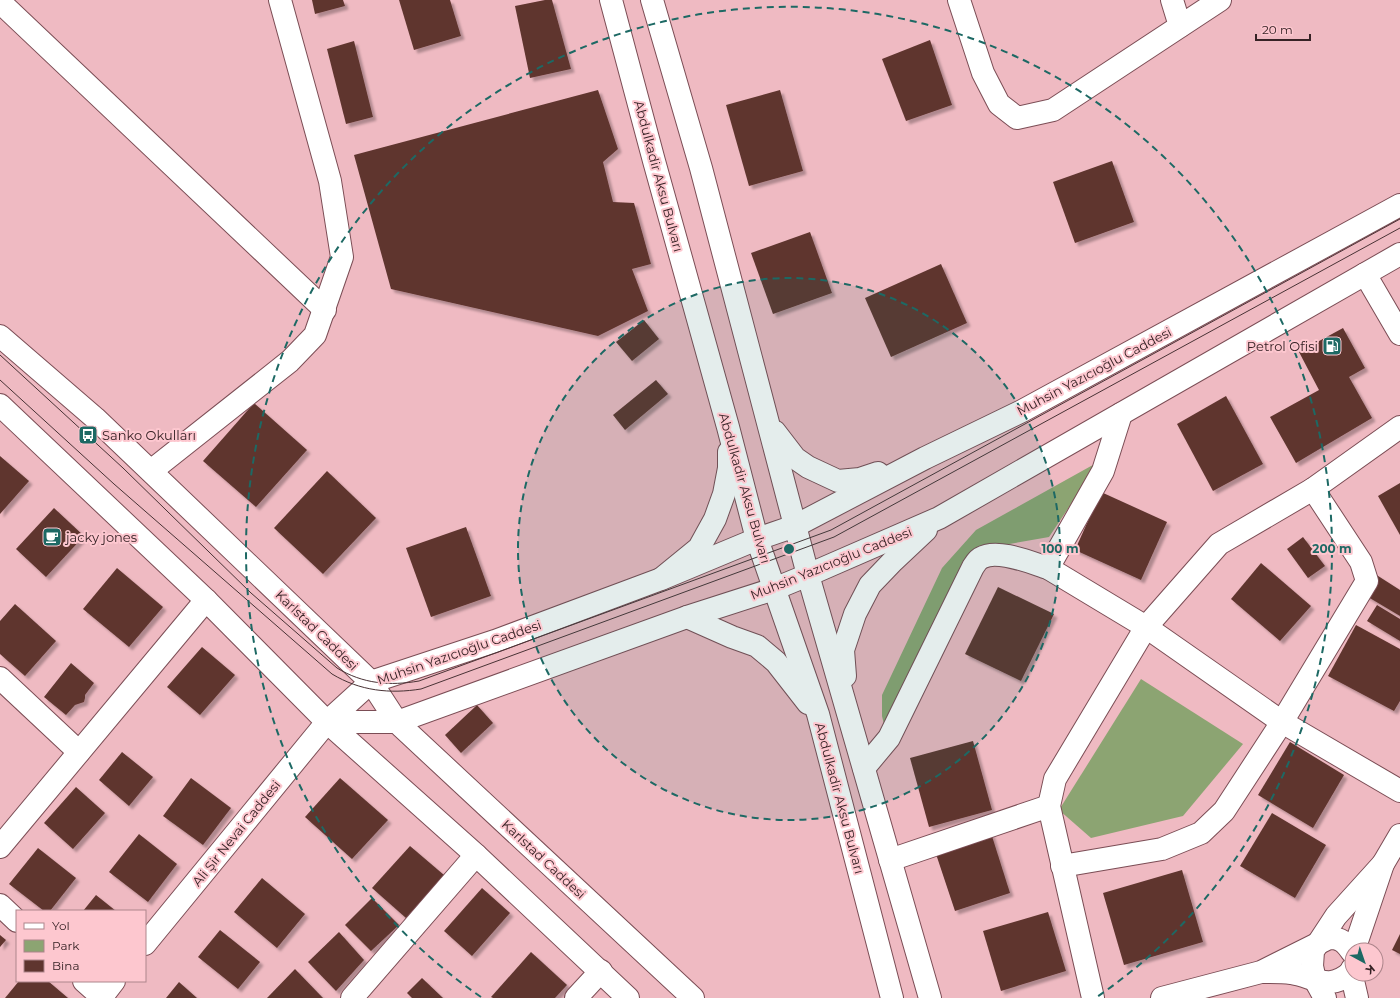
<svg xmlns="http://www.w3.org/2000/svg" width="1400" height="998" font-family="Montserrat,sans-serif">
<defs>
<filter id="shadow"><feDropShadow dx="3.5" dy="3.5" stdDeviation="1" flood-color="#0004"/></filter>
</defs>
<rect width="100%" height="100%" fill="#efbac2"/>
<g fill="#8ca472">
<polygon points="1100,461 1049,537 987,548 886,733 882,716 882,695 942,568 976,530"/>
<polygon points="1141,679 1243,744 1183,816 1091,838 1059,810"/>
</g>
<g fill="#5f352f" filter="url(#shadow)">
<polygon points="312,0 343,0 345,6 315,14"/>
<polygon points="399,0 450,0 461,36 414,50"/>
<polygon points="545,0 552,0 571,69 530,78 515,6"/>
<polygon points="930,40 952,105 906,121 882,59"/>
<polygon points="354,41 373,117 346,124 327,49"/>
<polygon points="598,90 618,149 603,162 613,202 634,203 651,264 632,269 648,311 598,336 391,289 354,155"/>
<polygon points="780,90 803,171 749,186 726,105"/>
<polygon points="1112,161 1134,222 1075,243 1053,182"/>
<polygon points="810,232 832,293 773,314 751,253"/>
<polygon points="941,264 967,323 891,357 865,298"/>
<polygon points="644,320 659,339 632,361 616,342"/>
<polygon points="1343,328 1365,368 1349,377 1372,418 1296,463 1270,417 1319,390 1299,352"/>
<polygon points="656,380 668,394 625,430 613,415"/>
<polygon points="1226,396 1263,464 1213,491 1177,424"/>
<polygon points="254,403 307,450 256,507 203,461"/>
<polygon points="0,456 29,481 0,514"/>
<polygon points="327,471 376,518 323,574 274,528"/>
<polygon points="1400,483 1400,535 1378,496"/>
<polygon points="1101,492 1167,522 1141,580 1075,550"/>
<polygon points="54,508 84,536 46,577 16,549"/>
<polygon points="466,527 491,596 431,617 406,548"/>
<polygon points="1303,537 1325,566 1308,578 1287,549"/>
<polygon points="1261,563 1311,606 1280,641 1231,599"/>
<polygon points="117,568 163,607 129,647 83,609"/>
<polygon points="1375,574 1400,590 1400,616 1363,594"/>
<polygon points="998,587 1054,614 1021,681 965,654"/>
<polygon points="15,604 56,641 25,676 0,654 0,621"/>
<polygon points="1377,605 1400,619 1400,641 1367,621"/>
<polygon points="1356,625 1400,649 1400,701 1394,711 1328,676"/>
<polygon points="202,647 235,675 200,715 167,687"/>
<polygon points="71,663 94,683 85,695 85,698 84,702 75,705 66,715 44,697"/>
<polygon points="477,705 493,723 461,753 445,735"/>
<polygon points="973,741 992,810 929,827 910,758"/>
<polygon points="1290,742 1344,775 1313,828 1258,795"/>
<polygon points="122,752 153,777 129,806 99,780"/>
<polygon points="191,778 231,808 203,845 163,816"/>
<polygon points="340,778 388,820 352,859 305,817"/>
<polygon points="76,787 105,813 73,849 44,823"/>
<polygon points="1272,813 1326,845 1295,898 1240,866"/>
<polygon points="991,833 1010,893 955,911 935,851"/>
<polygon points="139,834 177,864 148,902 109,872"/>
<polygon points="410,846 444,875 406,918 372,888"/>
<polygon points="38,848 76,878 50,911 44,911 9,884"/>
<polygon points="1182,870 1203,942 1124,965 1103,893"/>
<polygon points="262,878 305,914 277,948 234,912"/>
<polygon points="482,888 510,913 472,956 444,931"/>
<polygon points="96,895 116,911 83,911"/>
<polygon points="372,898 399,925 371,951 345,925"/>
<polygon points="1048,912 1066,971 1001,991 983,931"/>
<polygon points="220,930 260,962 238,989 198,957"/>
<polygon points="339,932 364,960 336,991 308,962"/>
<polygon points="1400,934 1400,954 1392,950"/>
<polygon points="0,935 6,940 0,947"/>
<polygon points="531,952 567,985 555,998 493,998 491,997"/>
<polygon points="295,969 323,998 267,998"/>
<polygon points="422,978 443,998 412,998 407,993"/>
<polygon points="19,981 48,981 68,998 5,998"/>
<polygon points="179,982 197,998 166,998"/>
</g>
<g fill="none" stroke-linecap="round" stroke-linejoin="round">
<g stroke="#7b4d55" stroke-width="24">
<g id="minor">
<polyline points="959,0 983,73 999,104 1017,118 1053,110 1220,0"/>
<polyline points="1172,0 1180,26"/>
<polyline points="0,2 325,310"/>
<polyline points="1365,274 1400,334"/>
<polyline points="0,336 95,418 371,682 397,722 402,727 693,998"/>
<polyline points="0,405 206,600 327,722 476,855 628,998"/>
<polyline points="1121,414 1103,471 1048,568 1146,627 1282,722 1400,791"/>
<polyline points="151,471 290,361 315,335 342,257 330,181 280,0"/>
<polyline points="0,678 79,752"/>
<polyline points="327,722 397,722 687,617 774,589"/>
<path d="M 864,768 L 889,738 L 973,567 C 975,564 978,559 981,558 C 997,548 1032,563 1048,568"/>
<polyline points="0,847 206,600"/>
<polyline points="890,860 1049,806"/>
<polyline points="1062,866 1162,849 1201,833 1224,811 1282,722 1367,581 1361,562 1313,489"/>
<polyline points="0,905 17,921"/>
<polyline points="145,944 327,722 371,682 495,641 661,579 757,539"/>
<polyline points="1354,950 1383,864 1400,835"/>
<polyline points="1352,969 1351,972 1357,998"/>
<path d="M 1262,972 C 1272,972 1282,972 1291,973 C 1315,977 1329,992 1351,972"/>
<polyline points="84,981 103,998"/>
<polyline points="101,998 114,981"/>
<polyline points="352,998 476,855"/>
<polyline points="576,998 601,971"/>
<polyline points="1093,998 1049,806 1055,779 1146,627 1219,544 1313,489 1400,427"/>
<path d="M 1162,998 L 1261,972 L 1329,938 C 1341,938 1345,942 1352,952"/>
<polyline points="1325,998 1315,980 1312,966 1313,951 1336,916 1383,864"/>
</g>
</g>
<g stroke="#7b4d55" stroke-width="24">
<g id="major">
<polyline points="611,0 654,161 728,427 757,539 818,714 892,998"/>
<polyline points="652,0 701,168 808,575 930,998"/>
<polyline points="775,432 795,458 808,467 838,481 860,479 878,473"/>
<polyline points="757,539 795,526 925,458 1022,411 1400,205"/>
<polyline points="661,579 699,548 715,519 724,494 729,468 729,452"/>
<polyline points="774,589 808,575 939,518 1400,254"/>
<polyline points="687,617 732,637 757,646 776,662 808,703"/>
<polyline points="845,676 843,650 855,614 870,585 893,561 926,530"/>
</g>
</g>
<use href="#minor" stroke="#fff" stroke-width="22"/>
<use href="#major" stroke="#fff" stroke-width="22"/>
<g stroke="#493235" stroke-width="1">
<path d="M 0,355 L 123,468 L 251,593 L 337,668 C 363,684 390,686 419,681 L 831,530 L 1400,219"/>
<path d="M 0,380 L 114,484 L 332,674 C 360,691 390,694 421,689 L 834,537 L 1400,228"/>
</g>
</g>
<circle cx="789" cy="549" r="271" fill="#1d6964" fill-opacity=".12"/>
<g fill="none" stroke="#1d6964" stroke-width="2" stroke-dasharray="7 5">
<circle cx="789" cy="549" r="271"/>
<path d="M481 997A543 543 0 1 1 1097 997"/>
</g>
<defs>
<g id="fuel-square" transform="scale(1)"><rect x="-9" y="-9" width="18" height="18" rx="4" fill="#1d6964" stroke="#fdc7cf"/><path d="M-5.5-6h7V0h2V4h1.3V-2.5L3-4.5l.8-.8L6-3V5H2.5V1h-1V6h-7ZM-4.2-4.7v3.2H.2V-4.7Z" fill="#fff"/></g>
<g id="bus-square" transform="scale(1)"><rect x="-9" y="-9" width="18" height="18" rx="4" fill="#1d6964" stroke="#fdc7cf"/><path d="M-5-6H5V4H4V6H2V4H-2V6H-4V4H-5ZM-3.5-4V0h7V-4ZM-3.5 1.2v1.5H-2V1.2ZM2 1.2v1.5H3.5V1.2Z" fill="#fff"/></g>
<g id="cafe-square" transform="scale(1)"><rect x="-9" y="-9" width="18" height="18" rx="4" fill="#1d6964" stroke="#fdc7cf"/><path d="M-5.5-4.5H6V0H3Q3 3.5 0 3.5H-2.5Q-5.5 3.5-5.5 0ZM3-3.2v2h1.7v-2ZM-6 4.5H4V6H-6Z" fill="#fff"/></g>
</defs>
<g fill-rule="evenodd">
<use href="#fuel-square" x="1332" y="346"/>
<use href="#bus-square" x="88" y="435"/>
<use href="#cafe-square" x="52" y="537"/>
</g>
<g text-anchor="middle" stroke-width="4" stroke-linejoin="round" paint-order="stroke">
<g font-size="13" fill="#362225" stroke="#fdc7cf">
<text transform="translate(659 176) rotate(75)" y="5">Abdulkadir Aksu Bulvarı</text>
<text transform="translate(1094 371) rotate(-28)" y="5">Muhsin Yazıcıoğlu Caddesi</text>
<text transform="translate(745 488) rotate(74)" y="5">Abdulkadir Aksu Bulvarı</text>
<text transform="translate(831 563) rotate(-22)" y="5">Muhsin Yazıcıoğlu Caddesi</text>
<text transform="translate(317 630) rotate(44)" y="5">Karlstad Caddesi</text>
<text transform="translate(459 652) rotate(-19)" y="5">Muhsin Yazıcıoğlu Caddesi</text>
<text transform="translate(840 798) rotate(75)" y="5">Abdulkadir Aksu Bulvarı</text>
<text transform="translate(236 833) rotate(-51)" y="5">Ali Şir Nevai Caddesi</text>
<text transform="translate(544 859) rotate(43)" y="5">Karlstad Caddesi</text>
</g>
<g font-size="13" fill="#362225" stroke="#fdc7cf" text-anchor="start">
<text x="1318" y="351" text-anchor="end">Petrol Ofisi</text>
<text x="102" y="440">Sanko Okulları</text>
<text x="66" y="542">jacky jones</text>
</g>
</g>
<circle cx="789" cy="549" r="6" fill="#1d6964" stroke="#fdc7cf" stroke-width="2"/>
<g font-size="12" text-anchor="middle" font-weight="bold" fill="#1d6964" stroke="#fdc7cf" stroke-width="4" stroke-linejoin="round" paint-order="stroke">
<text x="1060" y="553">100 m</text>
<text x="1332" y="553">200 m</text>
</g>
<rect x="16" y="910" width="130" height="72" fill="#fdc7cf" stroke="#ad858b"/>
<rect x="24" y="923" width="20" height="6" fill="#ffffff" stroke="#ad858b"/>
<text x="52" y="930" font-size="12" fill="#362225">Yol</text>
<rect x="24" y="940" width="20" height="12" fill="#8ca472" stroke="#ad858b"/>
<text x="52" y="950" font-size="12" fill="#362225">Park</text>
<rect x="24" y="960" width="20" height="12" fill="#5f352f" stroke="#ad858b"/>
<text x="52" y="970" font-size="12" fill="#362225">Bina</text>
<g transform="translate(1364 962) rotate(140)"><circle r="19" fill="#fdc7cf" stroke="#ad858b"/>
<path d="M0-3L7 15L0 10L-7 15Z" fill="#1d6964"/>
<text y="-6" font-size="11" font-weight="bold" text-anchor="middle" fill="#362225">K</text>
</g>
<path d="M1256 34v6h54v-6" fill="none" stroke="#362225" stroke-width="2"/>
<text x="1262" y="34" font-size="12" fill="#362225" stroke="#fdc7cf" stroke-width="3" paint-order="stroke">20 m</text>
</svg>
